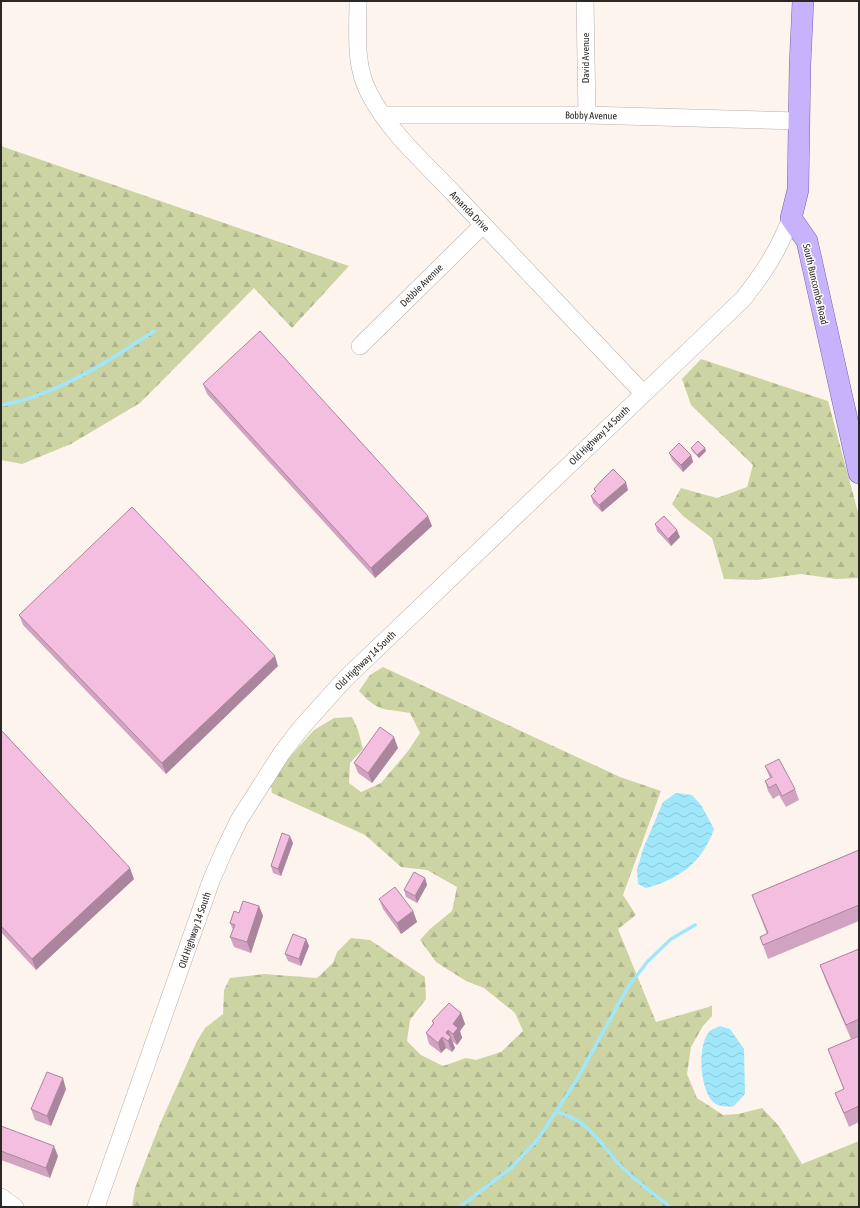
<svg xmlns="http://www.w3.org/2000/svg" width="860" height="1208" font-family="'Asap Condensed',sans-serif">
<defs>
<pattern id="forest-firs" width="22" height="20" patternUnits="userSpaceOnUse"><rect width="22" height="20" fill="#cdd4a4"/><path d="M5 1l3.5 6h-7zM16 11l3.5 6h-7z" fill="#b0b68d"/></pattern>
<pattern id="water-waves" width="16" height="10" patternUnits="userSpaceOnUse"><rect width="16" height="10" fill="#a0e7fc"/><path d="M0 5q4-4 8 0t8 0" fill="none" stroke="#8ac6d8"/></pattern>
</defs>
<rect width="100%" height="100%" fill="#fef4ee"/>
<g fill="url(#forest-firs)">
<polygon points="1,146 349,266 292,328 254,288 140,403 71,444 22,464 1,460"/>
<polygon points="701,359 828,401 859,516 859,578 836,579 801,574 757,580 724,579 712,538 683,516 672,504 681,488 717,498 747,487 753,465 691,405 682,379"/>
<path d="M 383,667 L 620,777 L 661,791 L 623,895 L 636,915 L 618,929 L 656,1022 L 712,1006 L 712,1016 L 703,1026 L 691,1047 L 687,1074 L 697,1098 L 723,1115 L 738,1114 L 762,1108 L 779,1126 L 802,1164 L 859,1141 L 859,1207 L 132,1207 L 135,1188 L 160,1124 L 197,1041 L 205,1028 L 223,1014 L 224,990 L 230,978 L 264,974 L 317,978 L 333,963 L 337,952 L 351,938 L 370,940 L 425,977 L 426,999 L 410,1020 L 407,1041 L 421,1055 L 443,1066 L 466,1058 L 476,1060 L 501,1052 L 523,1031 L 515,1013 L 484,988 L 466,981 L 436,962 L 420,940 L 430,929 L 452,911 L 457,887 L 427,870 L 401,867 L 365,835 L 272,793 L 271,785 L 287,760 L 314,730 L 334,718 L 352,717 L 358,730 L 363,749 L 350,763 L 349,783 L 361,792 L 381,783 L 408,751 L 420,733 L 410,713 C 383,708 379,713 359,691 L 370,675 Z"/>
</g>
<g fill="url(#water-waves)">
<path d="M 676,793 L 692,795 L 701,805 L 714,829 C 702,863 679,879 646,888 L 638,884 L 637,870 L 643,849 L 663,802 Z"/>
<path d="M 720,1026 L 730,1029 L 744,1049 L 745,1094 L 734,1106 C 726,1107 719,1107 713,1102 C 700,1089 697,1046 709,1032 C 711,1029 717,1028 720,1026 Z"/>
</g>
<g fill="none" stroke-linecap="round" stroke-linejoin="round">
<g stroke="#a0e7fc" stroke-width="3.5">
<path d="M 1,405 C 53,397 111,360 154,331"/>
<path d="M 557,1112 C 593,1122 600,1146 624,1169 C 638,1183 655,1194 670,1207"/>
<polyline points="460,1207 512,1167 538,1139 576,1081 628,987 648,961 671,939 695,925"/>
</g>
<g stroke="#b9afa9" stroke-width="18">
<g id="minor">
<path d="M 358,1 C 358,32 354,65 369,93 C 388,131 426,164 455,195 C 517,261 580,327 643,393"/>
<polyline points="585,1 587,115"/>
<polyline points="383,115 587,115 799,121"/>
<polyline points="360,346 483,225"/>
<polyline points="1,1197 15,1207"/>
<path d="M 96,1207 L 211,881 L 224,851 L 239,820 L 281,754 L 301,728 L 345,679 L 743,299 C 765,271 778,251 791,218"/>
</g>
</g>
<g stroke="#7862af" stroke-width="22">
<polyline id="major" points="803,1 800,65 798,190 791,218 807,241 859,473"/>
</g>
<use href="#minor" stroke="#fff" stroke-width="17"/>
<use href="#major" stroke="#c7b3fc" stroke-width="21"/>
</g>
<g fill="#d2a3c1">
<polygon points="203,384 432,526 375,578 207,394"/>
<polygon points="691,448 705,448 706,451 699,458 692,451"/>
<polygon points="669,453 691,455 693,462 683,472 672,460"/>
<polygon points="594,489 628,490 602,512 593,503 591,496 595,492"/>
<polygon points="655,524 680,537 671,546 657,531"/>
<polygon points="19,615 278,666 166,774 23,625"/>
<polygon points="1,730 134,879 36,970 1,932"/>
<polygon points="398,748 372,783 358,773 354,763"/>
<polygon points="765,766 795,789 799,800 786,807 779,795 773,799 768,791 765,781 770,778"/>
<polygon points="293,843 281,876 273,873 271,866"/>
<polygon points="859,850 859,921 768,959 760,937 767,934 752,895"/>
<polygon points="425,878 427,885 417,903 406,897 404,890"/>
<polygon points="379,899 413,911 417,922 401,934 383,909"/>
<polygon points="259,906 263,916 251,953 234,947 230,937 233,930 230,923 239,913"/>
<polygon points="306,939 309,946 301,966 288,961 285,954"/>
<polygon points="859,949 859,1036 851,1039 825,979 820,965"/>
<polygon points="461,1013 465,1024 460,1031 462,1038 457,1045 452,1041 455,1048 452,1052 446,1048 441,1053 429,1044 426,1033 433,1024 432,1021"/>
<polygon points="859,1036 859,1122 849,1127 835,1093 844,1090 828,1049"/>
<polygon points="66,1089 51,1126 35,1120 31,1109"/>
<polygon points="1,1126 58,1156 50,1178 1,1160"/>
</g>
<g fill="#ab859d">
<polygon points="705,448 706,451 699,458 697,455"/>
<polygon points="691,455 693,462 683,472 681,465"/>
<polygon points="626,482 628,490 602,512 599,505"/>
<polygon points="428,516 432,526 375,578 371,568"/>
<polygon points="677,530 680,537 671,546 668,539"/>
<polygon points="275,656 278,666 166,774 162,763"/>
<polygon points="394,737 398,748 372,783 368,773"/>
<polygon points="290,836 293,843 281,876 278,869"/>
<polygon points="130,868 134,879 36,970 32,959"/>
<polygon points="425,878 427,885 417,903 415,896"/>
<polygon points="259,906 263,916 251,953 247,942"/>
<polygon points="413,911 417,922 401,934 397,923"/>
<polygon points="306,939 309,946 301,966 299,959"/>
<polygon points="461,1013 465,1024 460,1031 462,1038 457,1045 453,1034 453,1024"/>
<polygon points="448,1030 455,1048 452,1052 448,1041 446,1033"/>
<polygon points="442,1037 446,1048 441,1053 438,1043"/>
<polygon points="63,1078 66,1089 51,1126 47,1116"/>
<polygon points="54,1146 58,1156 50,1178 46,1168"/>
</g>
<g fill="#f4bee0" stroke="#ab859d">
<polygon points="260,331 428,516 371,568 203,384"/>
<polygon points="698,441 705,448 697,455 691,448"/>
<polygon points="679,443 691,455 681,465 669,453"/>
<polygon points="613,469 626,482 599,505 591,496 596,491 594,489 601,481"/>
<polygon points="132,507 275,656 162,763 19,615"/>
<polygon points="664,516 677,530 668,539 655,524"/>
<polygon points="380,727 394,737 368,773 354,763"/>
<polygon points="1,730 130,868 32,959 1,926"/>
<polygon points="779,759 795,789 782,796 776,784 769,788 765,781 772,777 765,766"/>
<polygon points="282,833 290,836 278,869 271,866"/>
<polygon points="859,850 859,905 763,945 760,937 768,933 752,895"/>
<polygon points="414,872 425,878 415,896 404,890"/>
<polygon points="395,887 413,911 397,923 379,899"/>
<polygon points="243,901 259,906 247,942 230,937 235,925 230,923 234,911 239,913"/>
<polygon points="293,934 306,939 299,959 285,954"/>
<polygon points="859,949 859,1019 846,1025 820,965"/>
<polygon points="449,1003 461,1013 453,1024 458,1028 453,1034 448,1030 446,1033 451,1037 448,1041 442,1037 438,1043 426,1033 434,1023 432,1021"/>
<polygon points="859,1036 859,1106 844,1113 835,1093 844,1089 828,1049"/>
<polygon points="47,1072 63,1078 47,1116 31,1109"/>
<polygon points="1,1126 54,1146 46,1168 1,1151"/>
</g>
<g text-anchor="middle" stroke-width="3" stroke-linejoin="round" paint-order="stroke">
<g font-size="10" fill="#2b2725" stroke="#fff">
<text transform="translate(585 58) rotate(-90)" y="4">David Avenue</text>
<text transform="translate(591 115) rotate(1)" y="4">Bobby Avenue</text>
<text transform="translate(470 211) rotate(46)" y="4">Amanda Drive</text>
<text transform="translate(816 284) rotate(77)" y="4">South Buncombe Road</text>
<text transform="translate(421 285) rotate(-45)" y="4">Debbie Avenue</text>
<text transform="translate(599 435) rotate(-44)" y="4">Old Highway 14 South</text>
<text transform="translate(365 660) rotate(-44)" y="4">Old Highway 14 South</text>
<text transform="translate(194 930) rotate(-71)" y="4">Old Highway 14 South</text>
</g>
</g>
<rect width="860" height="1208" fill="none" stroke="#2b2725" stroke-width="4"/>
</svg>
